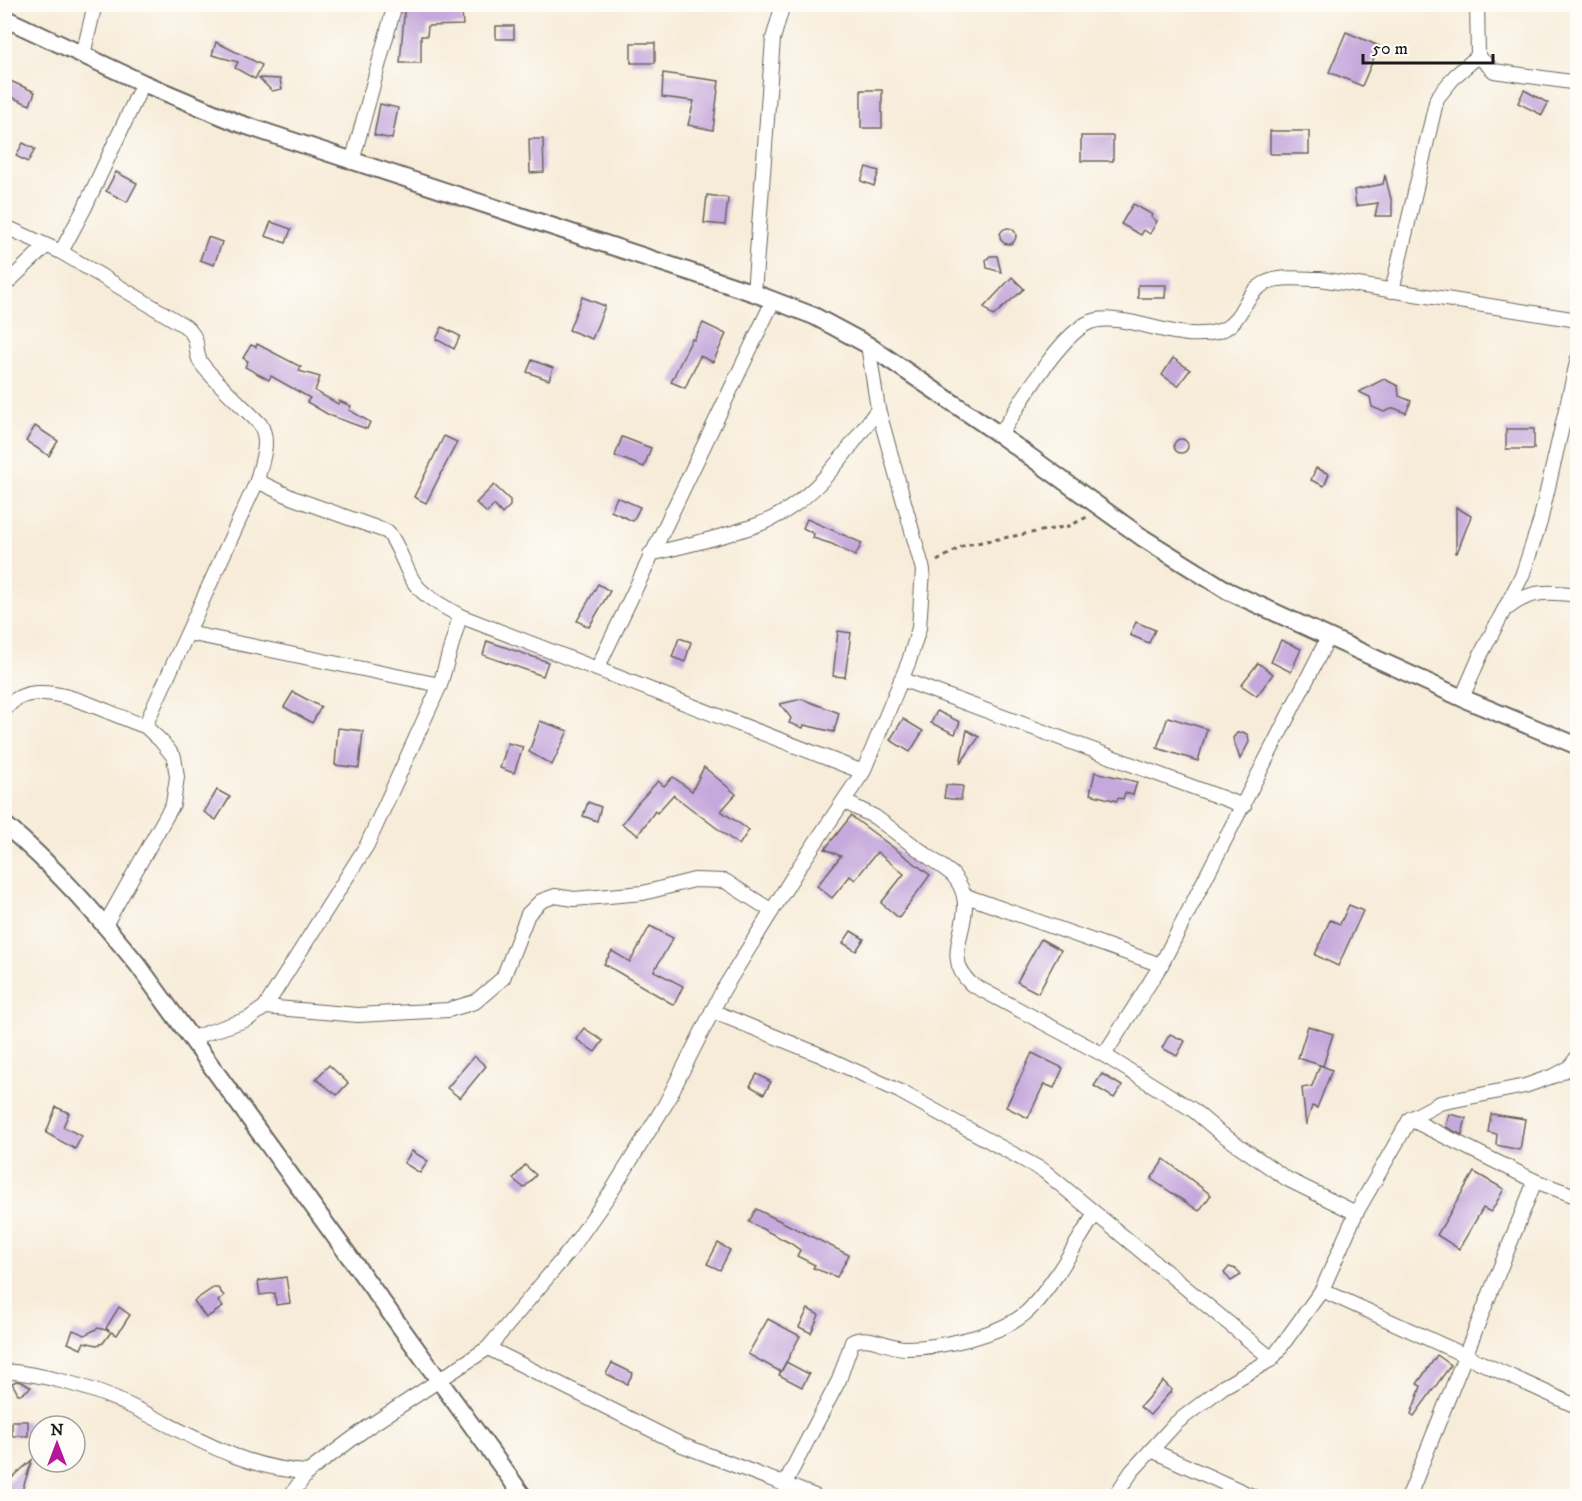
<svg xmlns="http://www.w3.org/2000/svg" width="1582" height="1501" font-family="'IM FELL DW Pica',serif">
<rect width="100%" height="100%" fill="#fdfcf7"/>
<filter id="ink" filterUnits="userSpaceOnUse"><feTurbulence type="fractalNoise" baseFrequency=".0167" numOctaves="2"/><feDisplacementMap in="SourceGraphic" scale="12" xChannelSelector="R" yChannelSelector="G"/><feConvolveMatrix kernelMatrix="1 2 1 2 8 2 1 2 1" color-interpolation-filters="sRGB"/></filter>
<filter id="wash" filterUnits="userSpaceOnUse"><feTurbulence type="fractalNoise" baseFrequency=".008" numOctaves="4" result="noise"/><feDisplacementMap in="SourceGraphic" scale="24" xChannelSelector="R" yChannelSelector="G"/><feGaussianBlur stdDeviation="1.35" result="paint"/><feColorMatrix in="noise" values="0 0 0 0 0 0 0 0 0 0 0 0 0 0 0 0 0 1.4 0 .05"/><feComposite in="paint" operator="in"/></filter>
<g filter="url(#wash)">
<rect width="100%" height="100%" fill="#f7ecd9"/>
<g id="blocks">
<g fill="#c6a9dc">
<polygon points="405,4 435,4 434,11 462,11 463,25 428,26 427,36 421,36 421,63 400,63"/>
<rect x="496" y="26" width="18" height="13"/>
<polygon points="1346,32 1379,46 1362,86 1329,72"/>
<polygon points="216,42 262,65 255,79 235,68 238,62 212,55"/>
<rect x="631" y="43" width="24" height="20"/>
<polygon points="663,73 719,81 713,130 688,125 694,101 662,97"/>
<polygon points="259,78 280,79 282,89 272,91"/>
<polygon points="8,80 35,92 30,105 4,94"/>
<rect x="861" y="90" width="21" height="38"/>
<polygon points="1524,90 1548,103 1542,115 1518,103"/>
<polygon points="380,104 398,108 392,139 374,135"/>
<rect x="1270" y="131" width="39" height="23"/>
<rect x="1081" y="136" width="32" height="25"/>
<polygon points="529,139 543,139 544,172 530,173"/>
<polygon points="23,143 35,149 28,162 16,156"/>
<polygon points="866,167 879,171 874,186 861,181"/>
<polygon points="116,172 137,183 127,202 106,191"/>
<polygon points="1385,175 1392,203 1392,216 1375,216 1378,203 1356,206 1354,190 1383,184"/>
<polygon points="707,195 728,198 725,225 704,223"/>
<polygon points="1133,204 1153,215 1151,217 1157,221 1150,234 1144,230 1141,235 1121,224"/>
<polygon points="271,222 291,229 286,243 265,236"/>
<circle cx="1008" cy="236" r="8"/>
<polygon points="208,237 222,242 214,265 200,260"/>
<polygon points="990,256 997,256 1001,272 987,268 986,260"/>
<polygon points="1012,277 1024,289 993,316 984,307"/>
<polygon points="1138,285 1166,285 1165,298 1138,298"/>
<polygon points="582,297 605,306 592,339 569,330"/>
<polygon points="703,323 726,334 713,362 700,356 685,388 671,382 692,339 694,340"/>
<polygon points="442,327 460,336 454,349 436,339"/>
<polygon points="257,344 301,367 299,371 320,377 315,391 338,404 339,401 351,406 349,410 370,422 367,429 329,415 307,402 310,398 271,376 269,380 245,367 248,361 243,358 251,345 256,347"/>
<polygon points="1173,358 1190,370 1178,386 1162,375"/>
<polygon points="532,360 553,368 549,380 527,372"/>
<polygon points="1384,379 1398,386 1399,396 1411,401 1406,413 1394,408 1384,412 1372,407 1370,397 1359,392"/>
<polygon points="35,426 58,441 49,456 26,441"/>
<rect x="1506" y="429" width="28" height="20"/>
<polygon points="444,436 457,442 426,503 414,497"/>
<polygon points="622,437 651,448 644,467 615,456"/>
<circle cx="1181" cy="446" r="7"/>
<polygon points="1316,468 1329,474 1324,486 1311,480"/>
<polygon points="494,485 510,500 510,506 502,514 494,505 487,513 476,503"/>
<polygon points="617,497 640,507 633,521 611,511"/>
<polygon points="1456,507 1471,516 1457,553 1456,553"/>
<polygon points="807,519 862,543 855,556 832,544 813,538 814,534 803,528"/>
<polygon points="598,584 610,591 589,627 577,621"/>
<polygon points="1136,622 1155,630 1149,643 1130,635"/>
<polygon points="838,631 851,633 845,677 833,676"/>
<polygon points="679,638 691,642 685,662 672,657"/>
<polygon points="1281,640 1301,649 1291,672 1271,662"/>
<polygon points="487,641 548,662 543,676 483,655"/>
<polygon points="1258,663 1273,674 1257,696 1241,685"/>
<polygon points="293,692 321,707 312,723 284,707"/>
<polygon points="802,699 839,713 834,732 804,725 803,728 789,723 791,718 780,704"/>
<polygon points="937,711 960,722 955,734 931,723"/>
<polygon points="1168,717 1207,729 1198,761 1157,748"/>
<polygon points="903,719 923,731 910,752 890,740"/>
<polygon points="540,721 568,731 552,765 529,752"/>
<polygon points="338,728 363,731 359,768 335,765"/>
<polygon points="967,730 979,737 960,764"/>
<polygon points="1243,732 1248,735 1249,742 1240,759 1233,738 1237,733"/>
<polygon points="508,743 523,747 514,773 500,768"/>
<polygon points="704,767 736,794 721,811 749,830 739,845 673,795 657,813 655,811 638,835 622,824 637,804 658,781 664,786 673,777 692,791"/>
<polygon points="1095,772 1137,782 1133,795 1125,793 1123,799 1118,798 1117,801 1090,794"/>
<polygon points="946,785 963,786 961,800 944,798"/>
<polygon points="217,790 230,797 216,820 204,812"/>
<polygon points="588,802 601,807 597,821 583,816"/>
<polygon points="851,816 930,875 899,918 881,903 904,874 877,852 855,880 850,876 832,898 817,886 841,856 825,849"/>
<polygon points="1349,905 1363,911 1338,966 1315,955 1330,920 1340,924"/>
<polygon points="650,926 673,938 654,971 683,986 674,1005 604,964 612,951 630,962"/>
<polygon points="851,931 864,939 856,951 843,943"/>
<polygon points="1041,939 1061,950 1038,993 1017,982"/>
<polygon points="1308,1026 1333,1034 1323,1066 1298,1058"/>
<polygon points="584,1028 603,1041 595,1052 576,1039"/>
<polygon points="1170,1034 1185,1041 1177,1056 1162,1048"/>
<polygon points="1032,1053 1063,1068 1054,1088 1044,1084 1028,1118 1006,1107"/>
<polygon points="474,1056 486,1066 460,1098 447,1088"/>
<polygon points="329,1065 348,1083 337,1095 316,1079"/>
<polygon points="1320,1065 1332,1070 1317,1108 1312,1106 1306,1125 1302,1088 1312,1086"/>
<polygon points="757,1074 771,1082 764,1094 750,1086"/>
<polygon points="1102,1074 1122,1086 1114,1098 1094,1086"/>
<polygon points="56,1107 69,1113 63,1127 82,1136 75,1149 46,1133"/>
<polygon points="1449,1114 1466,1118 1462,1135 1446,1127"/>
<polygon points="1491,1114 1525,1119 1520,1150 1496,1145 1497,1134 1488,1132"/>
<polygon points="412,1151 428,1161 420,1173 404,1163"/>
<polygon points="1164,1159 1211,1195 1199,1211 1151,1179"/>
<polygon points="525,1165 536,1175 524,1188 513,1179"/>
<polygon points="1474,1172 1504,1189 1491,1212 1483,1208 1459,1249 1437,1235"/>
<polygon points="756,1209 849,1255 837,1277 813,1268 815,1265 797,1256 800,1250 790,1243 749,1222"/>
<polygon points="718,1243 730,1250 720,1270 707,1264"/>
<polygon points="1229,1267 1236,1269 1241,1275 1231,1281 1224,1273"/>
<polygon points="286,1277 290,1303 276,1305 275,1293 260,1295 258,1281"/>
<polygon points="213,1288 218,1288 224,1296 218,1301 223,1307 206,1318 194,1301"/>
<polygon points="119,1307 130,1315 117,1335 111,1332 103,1343 97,1345 84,1342 81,1349 68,1343 73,1330 85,1335 98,1328 110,1331 106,1328"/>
<polygon points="808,1309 819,1315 811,1333 799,1327"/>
<polygon points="768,1319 800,1336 781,1372 748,1354"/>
<polygon points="1437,1355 1451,1365 1414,1416 1411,1414 1421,1386 1417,1384"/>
<polygon points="786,1362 809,1374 802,1387 779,1375"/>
<polygon points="612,1363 633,1373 627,1384 606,1374"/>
<polygon points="17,1381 24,1383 31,1387 22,1394 18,1394 12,1383"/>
<polygon points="1163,1381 1172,1390 1150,1415 1140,1407"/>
<rect x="12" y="1421" width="16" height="15"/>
<polygon points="32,1460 20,1497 4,1497 4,1485"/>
</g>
</g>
</g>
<g filter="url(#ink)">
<use href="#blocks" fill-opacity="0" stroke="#69655e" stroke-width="1.5"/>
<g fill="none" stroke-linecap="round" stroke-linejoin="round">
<g stroke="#69655e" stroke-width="16">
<g id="minor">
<polyline points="1477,4 1478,56 1494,71 1578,83"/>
<polyline points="83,55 95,4"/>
<polyline points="352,162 395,4"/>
<path d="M 4,226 L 61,252 L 185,326 C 203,342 192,348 201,363 C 212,379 245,408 260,424 C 271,442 261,462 257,481 L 145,726 C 106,714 33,668 4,711"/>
<polyline points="61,252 84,209 143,83"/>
<polyline points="4,286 46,246"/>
<polyline points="1392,291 1437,98 1455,76 1478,56"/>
<polyline points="754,293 773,39 783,4"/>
<path d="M 1000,435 C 1020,404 1055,342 1086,324 C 1100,316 1121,320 1135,323 C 1162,329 1189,339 1216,332 C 1242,326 1241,298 1262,285 C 1276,275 1303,279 1320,279 L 1578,320"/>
<path d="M 257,481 L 293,498 L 388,532 C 399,546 403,563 412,579 C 421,596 444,606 460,616 L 863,772"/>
<path d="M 650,554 C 685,546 723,537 757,525 C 811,506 846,453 878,409"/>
<path d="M 1509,607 C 1531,589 1551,592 1578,595"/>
<polyline points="188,633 440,685"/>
<polyline points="597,669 773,301"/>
<polyline points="901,679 1244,806"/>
<polyline points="1462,698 1481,654 1522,576 1540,522 1578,358"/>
<path d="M 845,802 L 875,817 L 952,874 C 988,914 934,949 971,984 L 1104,1055 L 1193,1110 L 1219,1132 L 1287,1179 L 1356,1213"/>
<polyline points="966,896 1161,965"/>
<polyline points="105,925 173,804 177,777 174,757 161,741 145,726"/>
<polyline points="265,1007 358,1015 448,1010 475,1002 503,978 528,914 541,901 555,896 574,899 643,893 694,880 725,881 772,911"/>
<polyline points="712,1011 818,1054 899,1091 1044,1171 1272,1359"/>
<polyline points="192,1038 248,1019 265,1007 367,845 440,685 460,616"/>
<polyline points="1104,1055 1161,965 1328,638"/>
<polyline points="1410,1119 1535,1181 1578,1197"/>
<polyline points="1322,1290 1578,1407"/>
<polyline points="488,1348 682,1445 815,1496"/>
<path d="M 4,1371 C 42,1374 91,1387 124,1403 C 188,1432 236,1468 308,1472"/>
<polyline points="1151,1450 1252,1496"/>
<path d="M 784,1485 L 839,1380 L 852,1342 C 866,1333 889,1348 905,1348 C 939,1348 1005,1335 1030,1309 C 1056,1281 1074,1246 1095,1214"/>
<polyline points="290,1496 308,1472 368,1427 488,1348 571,1249 611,1192 665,1105 723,990 799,867 863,772 909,661 919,628 923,570 878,409 868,345"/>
<polyline points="1115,1496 1132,1471 1176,1423 1223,1387 1272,1359 1322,1290 1356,1213 1410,1119 1440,1103 1525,1086 1556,1075 1569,1068 1578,1056"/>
<polyline points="1409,1496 1535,1181"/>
</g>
</g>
<g stroke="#69655e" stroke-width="20">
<g id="tertiary">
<polyline points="4,18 143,83 238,123 754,293 814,316 868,345 1000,435 1143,538 1228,591 1462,698 1578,746"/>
<path d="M 4,824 C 54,866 97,915 138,965 L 523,1496"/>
</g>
</g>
<polyline stroke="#69655e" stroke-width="3" stroke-dasharray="4.5 4.5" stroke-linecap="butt" points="937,561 965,545 1069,526 1087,517"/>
<use href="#minor" stroke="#fff" stroke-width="14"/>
<use href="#tertiary" stroke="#fff" stroke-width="16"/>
</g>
</g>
<rect width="1582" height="1501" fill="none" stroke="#fdfcf7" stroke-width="24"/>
<g transform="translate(57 1444)"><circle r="28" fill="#fdfcf7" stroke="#a3a29f" stroke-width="1.5"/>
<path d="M0-4.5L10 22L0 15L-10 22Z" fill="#b5179e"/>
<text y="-9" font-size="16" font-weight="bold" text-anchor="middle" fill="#1c1c1c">N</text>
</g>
<path d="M1363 54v9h130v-9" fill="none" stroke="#1c1c1c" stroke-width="3"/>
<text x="1372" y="54" font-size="18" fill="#1c1c1c" stroke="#fdfcf7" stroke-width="4.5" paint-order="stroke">50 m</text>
</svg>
